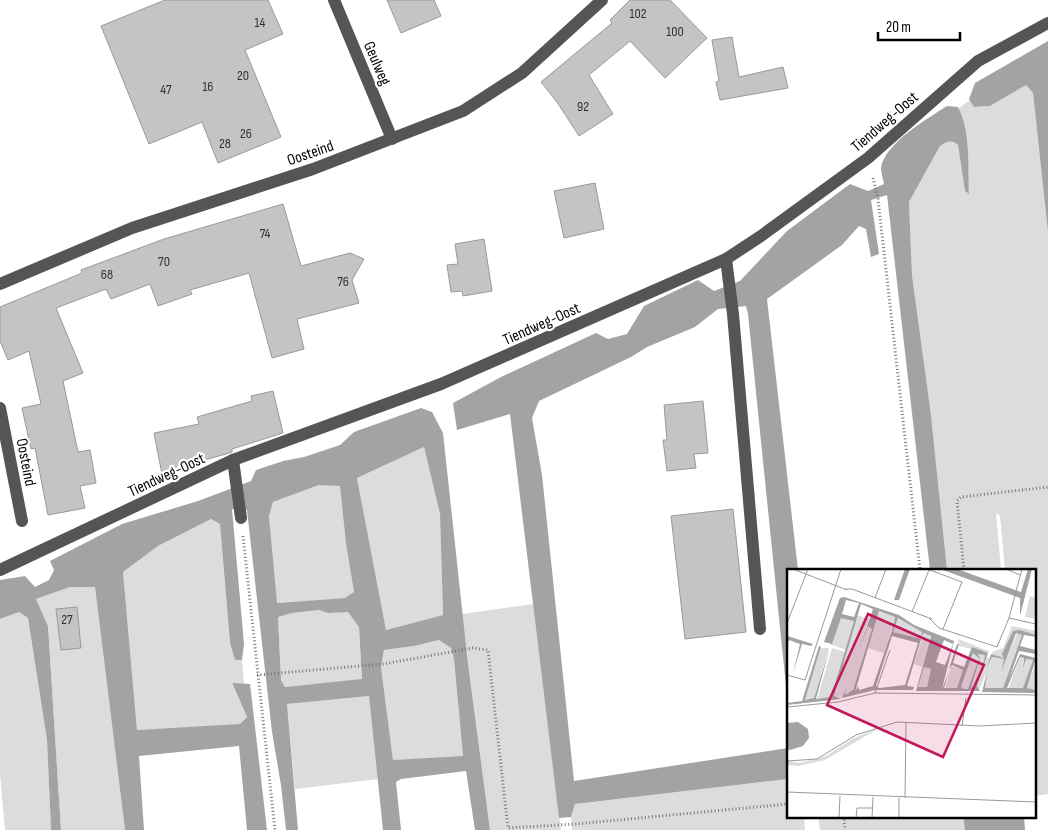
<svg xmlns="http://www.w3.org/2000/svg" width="1048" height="830" font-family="'Sofia Sans Condensed',sans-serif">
<rect width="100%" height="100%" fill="#fff"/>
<g fill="#dcdcdc">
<path d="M 1026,85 L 1033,93 L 1048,232 L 1048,794 L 1034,796 L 1034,570 L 1005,570 L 1000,516 L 996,513 L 1001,570 L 947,570 L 931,415 L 912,275 L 909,202 L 940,146 C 947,142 951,139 958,145 L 965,191 L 969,194 C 968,170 971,129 959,108 L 970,100 L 974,107 L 990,106 Z"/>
<polygon points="424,447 440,514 443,615 386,630 357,478"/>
<polygon points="319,485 340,485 346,544 354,592 346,598 276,603 269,516 273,502"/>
<polygon points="211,519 220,524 230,643 235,660 242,660 244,684 232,684 247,717 240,725 137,730 123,572 158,546"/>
<polygon points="70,587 95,587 125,830 61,830 48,626 36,599"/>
<polygon points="533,604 561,830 490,830 462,614"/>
<polygon points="320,610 328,613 348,611 359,627 362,680 285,687 281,680 278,617 292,613"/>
<polygon points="19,612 28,618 47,740 51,830 5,830 0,775 0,619"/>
<polygon points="439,640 451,648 454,659 463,757 393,760 381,667 384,650 414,646"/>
<polygon points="369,696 378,779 295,789 287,704"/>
<polygon points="788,779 788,816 804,816 805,830 572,830 571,817 575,804"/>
<polygon points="818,816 963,816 965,830 820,830"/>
</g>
<g fill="#a3a3a3" fill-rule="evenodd">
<polygon points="1048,41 1048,232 1033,93 1026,85 990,106 974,107 969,99 975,83"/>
<path d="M 947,106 L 958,107 C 971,129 968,169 969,194 L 965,191 L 958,145 C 951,139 947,142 940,146 L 909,202 L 912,275 L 931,415 L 947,570 L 930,570 L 887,195 L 871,200 L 879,254 L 871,257 L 866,229 L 859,226 L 842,245 L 767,299 L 798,570 L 788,570 L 788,706 L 748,314 L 746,306 L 718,309 L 695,327 L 647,347 L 631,357 L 539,401 L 532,418 L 542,475 L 574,781 L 788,748 L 788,779 L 575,804 L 571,817 L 559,818 L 510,414 L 457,430 L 453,403 L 501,377 L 596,333 L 608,339 L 627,334 L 644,306 L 698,280 L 714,291 L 740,281 L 787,231 L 850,184 L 868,191 L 884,184 C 883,179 881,173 881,168 C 885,143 927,119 947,106 Z"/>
<path d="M 421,408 L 432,412 L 443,433 L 467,655 L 490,830 L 475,830 L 466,771 L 401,779 L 396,782 L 401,830 L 383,830 L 369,696 L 287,704 L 298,830 L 286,830 L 281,785 L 272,732 L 247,510 L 232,509 L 244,644 L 242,660 L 235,660 L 230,643 L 220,524 L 211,519 L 158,546 L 123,572 L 137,730 L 240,724 L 247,717 L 232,683 L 250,684 L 267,830 L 247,830 L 239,746 L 139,756 L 144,830 L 125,830 L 95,587 L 70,587 L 36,599 L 48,626 L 61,830 L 51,830 L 47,740 L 28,618 L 19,612 L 0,619 L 0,580 L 25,576 L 35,587 L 49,580 L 54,570 L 50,561 L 122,524 L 198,501 L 251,481 L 256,470 L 283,461 L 304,457 L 340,445 L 354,432 ZM 424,447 L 440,514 L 443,615 L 386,630 L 357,478 ZM 319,485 L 340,486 L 346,544 L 354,592 L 345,598 L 277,603 L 269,516 L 273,502 ZM 319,610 L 328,613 L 348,612 L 359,627 L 362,679 L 285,687 L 281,680 L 278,617 L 292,613 ZM 439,640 L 451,648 L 454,659 L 463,756 L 393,760 L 381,667 L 384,650 L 414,646 Z"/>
<polygon points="963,816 1024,816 1025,830 965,830"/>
</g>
<g fill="#c4c4c4" stroke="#999">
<polygon points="165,0 268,0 283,34 245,50 281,137 218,163 202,122 149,144 101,26"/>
<polygon points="387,0 434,0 441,16 401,33"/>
<polygon points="630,0 670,0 707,38 665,78 630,41 589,75 613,114 579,136 557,102 541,82 612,23 610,20"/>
<polygon points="732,37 739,77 783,67 788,88 720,100 716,82 719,81 712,40"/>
<polygon points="595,183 604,229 564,238 554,191"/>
<polygon points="283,204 301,266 350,253 364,259 352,280 359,303 297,319 304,349 272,358 249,273 190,290 192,294 158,306 150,284 111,299 106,289 56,308 83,373 63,381 78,452 90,450 96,483 80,486 85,508 48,515 35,448 31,449 22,408 41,404 29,351 8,360 0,341 0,307 82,273 81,270 164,239"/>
<polygon points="484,239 492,291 463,296 462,291 451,292 447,265 458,264 455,244"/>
<polygon points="273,391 283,433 232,449 232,452 226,454 183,466 184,469 162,474 154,433 199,424 197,417 252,401 251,396"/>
<polygon points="703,401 708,453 694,454 696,468 667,471 663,440 667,440 664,405"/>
<polygon points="733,509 746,632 685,639 671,516"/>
<polygon points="77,607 81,648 61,650 56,609"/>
</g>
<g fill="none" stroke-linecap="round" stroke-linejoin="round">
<g stroke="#777" stroke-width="3" stroke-dasharray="1 2.5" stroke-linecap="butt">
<polyline points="873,178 878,199 920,570"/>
<polyline points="243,536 275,830"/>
<polyline points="964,570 957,501 961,497 1048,487"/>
<polyline points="257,675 383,664 473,648 488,650 508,828 576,824 788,804"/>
<polyline points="844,816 845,830"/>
</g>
<g stroke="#555" stroke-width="12">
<polyline points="334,0 392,139"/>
<polyline points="726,259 733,314 760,629"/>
<polyline points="0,284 132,228 313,169 463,111 522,73 602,0"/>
<polyline points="0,408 22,521"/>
<polyline points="233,460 241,518"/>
<polyline points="0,570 233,460 441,384 726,259 761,236 868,158 978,61 1048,23"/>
</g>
</g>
<g text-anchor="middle" stroke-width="4.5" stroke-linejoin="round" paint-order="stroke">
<g font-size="14" fill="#313131">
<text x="638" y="18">102</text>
<text x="260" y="27">14</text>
<text x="675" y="36">100</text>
<text x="243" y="80">20</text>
<text x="208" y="91">16</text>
<text x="166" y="94">47</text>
<text x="583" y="111">92</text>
<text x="246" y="138">26</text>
<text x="225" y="148">28</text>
<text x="265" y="238">74</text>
<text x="164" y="266">70</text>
<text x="107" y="279">68</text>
<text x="343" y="286">76</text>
<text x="67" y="624">27</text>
</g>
<g font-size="16" fill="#000" stroke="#fff">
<text transform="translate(378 63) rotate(67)" y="6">Geulweg</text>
<text transform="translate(884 121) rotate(-41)" y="6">Tiendweg-Oost</text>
<text transform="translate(310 152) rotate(-19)" y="6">Oosteind</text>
<text transform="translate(541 323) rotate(-24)" y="6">Tiendweg-Oost</text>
<text transform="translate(27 462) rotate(79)" y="6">Oosteind</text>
<text transform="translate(166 474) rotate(-25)" y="6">Tiendweg-Oost</text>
</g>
</g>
<g transform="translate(787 569)">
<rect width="249" height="249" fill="#fff"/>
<path d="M 243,27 L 249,29 L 249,50 L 238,48 ZM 92,42 L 108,48 L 97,84 L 81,79 ZM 70,46 L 82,50 L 76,66 L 81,57 L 85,58 L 84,65 L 66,121 L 58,126 L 58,121 L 55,129 L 47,128 ZM 54,48 L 67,52 L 59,81 L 42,75 L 45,75 ZM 110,48 L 136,63 L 132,71 L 106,63 ZM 225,57 L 249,62 L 249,66 L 226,62 L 217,89 L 206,87 L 205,83 L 216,79 ZM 137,64 L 144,66 L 135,98 L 127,95 ZM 230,64 L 235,66 L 216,119 L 198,119 L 199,104 L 192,121 L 190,117 L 200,88 L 203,89 L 202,100 L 205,88 L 217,90 L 214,104 ZM 171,70 L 202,82 L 201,84 L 172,77 ZM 34,79 L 42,79 L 27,129 L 18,131 ZM 45,79 L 58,83 L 44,128 L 30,131 ZM 186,83 L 192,89 L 181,120 L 177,120 L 174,119 ZM 191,85 L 198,86 L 197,91 L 189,115 L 184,120 L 193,89 ZM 233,88 L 237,89 L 235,98 L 239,90 L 246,91 L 243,101 L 236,120 L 221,121 ZM 249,93 L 249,121 L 240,119 ZM 164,97 L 177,101 L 170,119 L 158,120 ZM 137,98 L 144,100 L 140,118 L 131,118 ZM 94,158 L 38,191 L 11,197 L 1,196 L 1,192 L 13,194 L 39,187 L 65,170 Z" fill="#dcdcdc"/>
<path d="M 118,0 L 123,0 L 112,31 L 107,31 ZM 153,0 L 170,0 L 234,23 L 241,0 L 249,0 L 245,0 L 233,47 L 233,29 ZM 57,28 L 112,46 L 127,56 L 167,72 L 155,120 L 162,103 L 157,119 L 170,119 L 176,101 L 165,96 L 162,100 L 170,75 L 172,75 L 166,94 L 177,98 L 185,78 L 201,84 L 190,117 L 193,122 L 129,122 L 144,67 L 137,64 L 134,69 L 135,63 L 111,49 L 106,63 L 134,70 L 120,117 L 127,118 L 126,121 L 88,121 L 55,129 L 59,119 L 58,126 L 66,121 L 85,60 L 81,57 L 71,83 L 86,40 L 74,35 L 47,127 L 54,130 L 0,136 L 0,134 L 15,132 L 32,77 L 34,78 L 18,131 L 27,129 L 43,78 L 29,130 L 44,128 L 67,52 L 54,49 L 45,75 L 37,73 L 53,29 ZM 59,31 L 72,34 L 67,48 L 55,45 ZM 92,42 L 108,48 L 105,61 L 86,117 L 72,121 L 71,117 L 68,123 ZM 105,67 L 131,74 L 118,116 L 92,119 L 89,117 ZM 157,71 L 166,75 L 158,96 L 149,93 ZM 186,84 L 192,89 L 181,120 L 177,120 L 174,118 ZM 191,85 L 198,86 L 197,91 L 189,115 L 184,119 L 193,89 ZM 137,98 L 144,100 L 140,118 L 131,118 ZM 233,61 L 249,66 L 249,68 L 237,66 L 233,77 L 249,81 L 249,85 L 232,82 L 222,110 L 233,85 L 249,89 L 240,119 L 249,121 L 249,124 L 195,123 L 200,103 L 198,119 L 216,119 L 235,66 L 229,64 L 214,104 L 217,90 L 205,88 L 200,100 L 204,85 L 217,89 L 215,85 L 226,62 ZM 233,88 L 237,89 L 236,99 L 239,90 L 246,91 L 236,119 L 220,119 ZM 0,67 L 26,75 L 24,77 L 15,75 L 6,104 L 13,75 L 2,71 L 0,75 ZM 11,153 L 21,160 L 22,169 L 16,177 L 3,181 L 0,180 L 0,154 Z" fill="#a3a3a3" fill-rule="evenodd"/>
<path fill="none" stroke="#999" stroke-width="1" d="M 6,0 L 60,21M 140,0 L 175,13 L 156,60M 219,0 L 233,6M 58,20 L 65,20 L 145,50M 88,29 L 99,0M 125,43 L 142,1M 142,49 L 152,59 L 210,78 L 222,49 L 235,0M 222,49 L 249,55M 0,54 L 21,0M 0,106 L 18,111 L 54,0M 88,124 L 103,81M 0,138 L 51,133 L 88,124 L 249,126M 175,157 L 179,129M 0,192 L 30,190 L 69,166 L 110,153 L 193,157 L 249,154M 0,223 L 249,233M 118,229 L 119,153M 52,249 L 53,227M 69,249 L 70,239 L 86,239M 85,249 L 86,228M 112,249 L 112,229"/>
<path fill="#c2185b" fill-opacity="0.15" stroke="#c2185b" stroke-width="2.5" d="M 81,45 L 197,96 L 156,188 L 40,136 Z"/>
<rect width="249" height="249" fill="none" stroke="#000" stroke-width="2.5"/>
</g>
<path d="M878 32v8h82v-8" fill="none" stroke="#000000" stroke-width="2.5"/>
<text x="886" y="32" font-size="15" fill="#000000" stroke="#ffffff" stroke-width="4" paint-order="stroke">20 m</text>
</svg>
